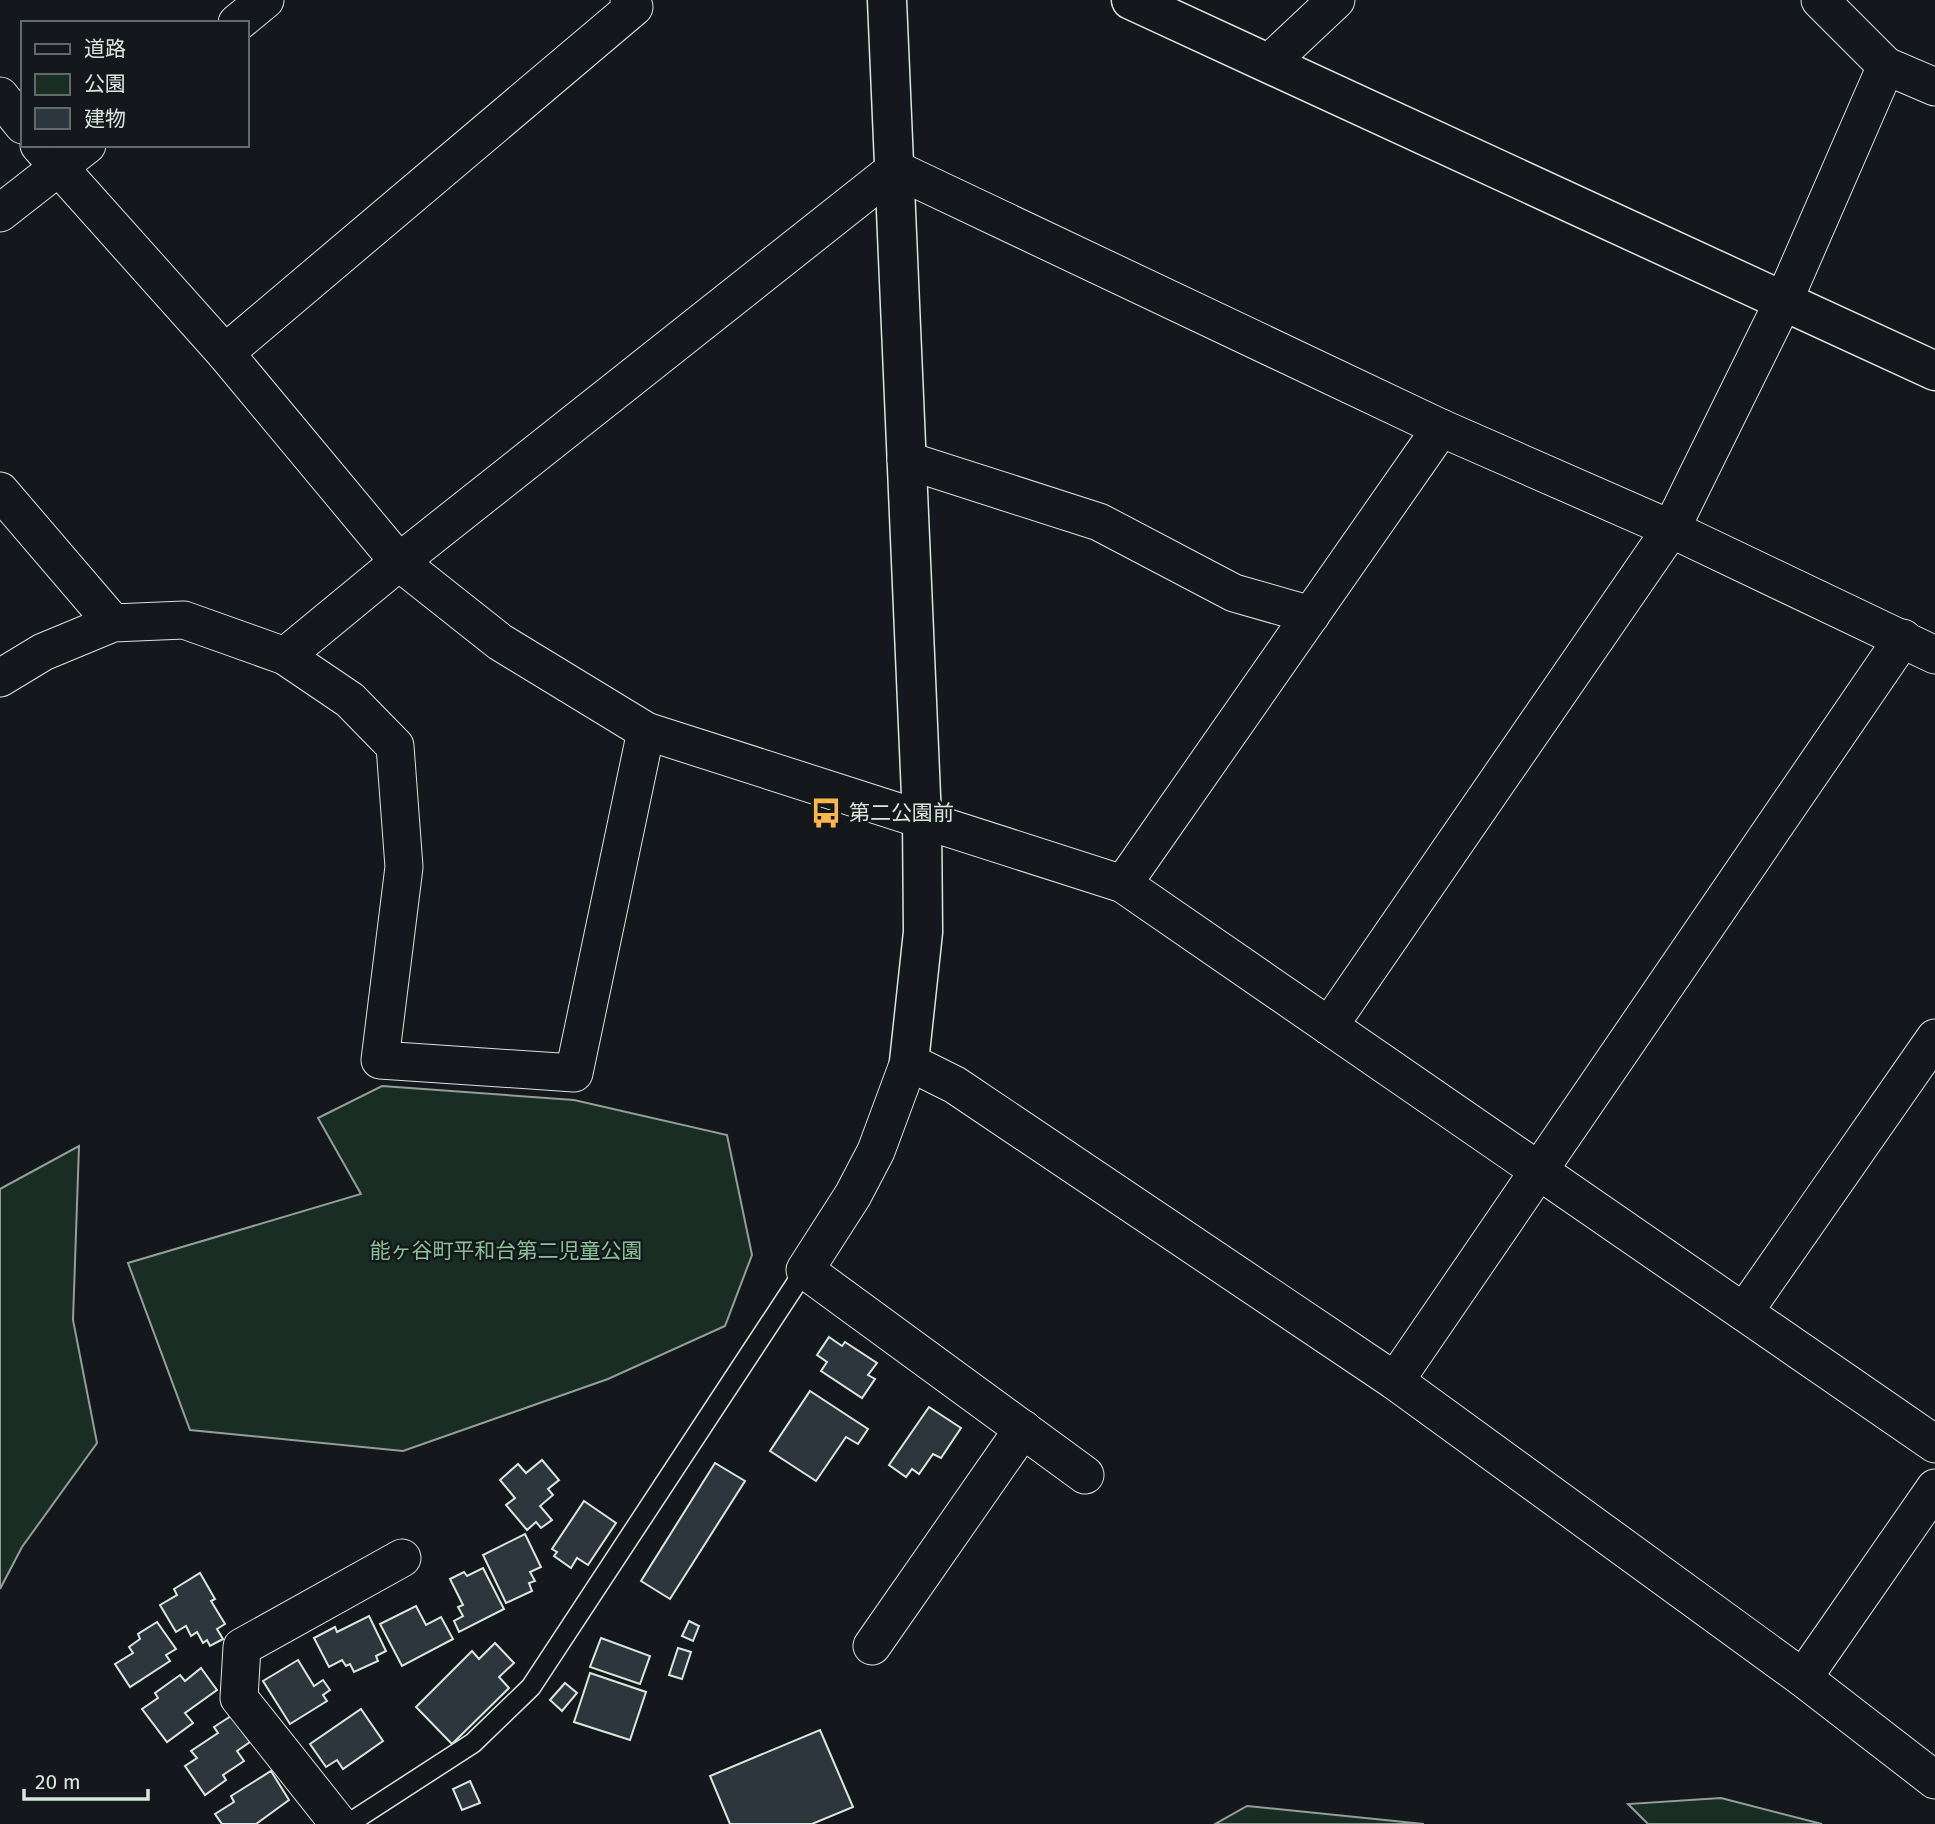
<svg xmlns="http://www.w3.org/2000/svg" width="1935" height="1824" font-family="'Fira Sans','Noto Sans JP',sans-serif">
<rect width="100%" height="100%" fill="#14181c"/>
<g fill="#1a2d24" stroke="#939e99" stroke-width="2">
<polygon points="382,1086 574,1100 727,1135 752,1255 725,1326 608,1379 403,1451 190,1430 128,1263 361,1194 318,1118"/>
<polygon points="79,1146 73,1320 97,1443 22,1547 0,1589 0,1189"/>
<polygon points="1721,1798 1822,1824 1648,1824 1628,1804"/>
<polygon points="1247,1806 1424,1824 1215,1824"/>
</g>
<g fill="#2c363c" stroke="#d8e6dc" stroke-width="2">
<polygon points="829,1337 842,1346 845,1342 877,1363 868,1375 875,1379 862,1398 821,1371 827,1362 817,1355"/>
<polygon points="810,1391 868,1429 858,1444 846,1437 816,1481 770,1451"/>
<polygon points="929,1407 961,1428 941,1458 933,1454 919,1474 912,1469 906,1477 889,1465"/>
<polygon points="542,1460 559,1480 548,1489 553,1495 540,1506 552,1520 541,1528 536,1522 527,1530 506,1505 515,1498 500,1480 518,1464 526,1473"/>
<polygon points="715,1463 745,1481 670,1599 641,1581"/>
<polygon points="584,1501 616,1523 588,1565 577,1558 571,1568 554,1556 557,1552 552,1549"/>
<polygon points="525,1534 541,1567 530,1572 535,1581 529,1583 532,1591 506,1603 483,1555"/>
<polygon points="483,1568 504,1609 459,1632 454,1621 463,1616 458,1607 463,1605 450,1579 464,1572 467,1576"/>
<polygon points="200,1573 215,1599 211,1601 225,1624 217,1629 223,1639 210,1646 207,1640 203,1643 197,1632 191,1636 186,1626 176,1632 160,1605 177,1595 174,1589"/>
<polygon points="416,1606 426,1625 441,1617 453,1639 402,1666 380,1624"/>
<polygon points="369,1616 386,1651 376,1656 378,1661 354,1672 350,1664 346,1666 342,1660 329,1667 314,1638 335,1627 337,1632"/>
<polygon points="689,1621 699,1626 693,1641 682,1636"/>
<polygon points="157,1622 176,1649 166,1655 170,1661 130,1687 115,1664 133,1653 129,1647 140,1639 138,1634"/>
<polygon points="601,1638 650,1656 640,1684 590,1667"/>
<polygon points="495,1643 514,1663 499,1677 509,1688 452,1744 416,1707 472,1651 479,1659"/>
<polygon points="678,1648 691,1652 682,1679 669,1675"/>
<polygon points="298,1660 314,1686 323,1680 330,1690 323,1695 327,1701 290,1724 263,1681"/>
<polygon points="201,1668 217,1690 185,1713 193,1723 167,1742 142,1709 158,1698 155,1693 180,1675 185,1681"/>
<polygon points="590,1673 646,1692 630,1740 574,1722"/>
<polygon points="565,1683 577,1693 562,1711 550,1700"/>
<polygon points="361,1709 383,1741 343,1769 337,1760 326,1767 310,1744"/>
<polygon points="231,1716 250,1742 237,1751 244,1761 223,1775 226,1780 205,1795 185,1766 197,1758 191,1751 218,1733 214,1727"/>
<polygon points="820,1730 853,1807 812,1824 730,1824 710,1776"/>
<polygon points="271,1771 289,1800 256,1824 222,1824 215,1814 234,1802 231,1796"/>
<polygon points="470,1781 480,1803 462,1810 453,1789"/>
</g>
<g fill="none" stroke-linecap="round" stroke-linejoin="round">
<g stroke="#d8e6dc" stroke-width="22">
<polyline id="service" points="348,1824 473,1743 531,1687 805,1270"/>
</g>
<g stroke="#d8e6dc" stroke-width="39">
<g id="minor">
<polyline points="1820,0 1886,66 1935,87"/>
<polyline points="237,23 265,0"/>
<polyline points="1269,63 1336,0"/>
<polyline points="0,96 23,125"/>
<polyline points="39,145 225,353 399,562 500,642 646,731 1123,884 1935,1444"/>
<polyline points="0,213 87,145"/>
<polyline points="225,353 634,7 629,0"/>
<polyline points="906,460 1099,522 1234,593 1311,615"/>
<polyline points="0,491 113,623"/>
<polyline points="285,656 399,562 895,169 1441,428 1671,529 1935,655"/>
<polyline points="0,678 43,652 113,623 184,620 285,656 350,700 395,746 404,867 380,1060 574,1073 646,731"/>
<polyline points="1123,884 1441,428"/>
<polyline points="1329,1026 1671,529 1784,300 1886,66"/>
<polyline points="1744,1312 1935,1038"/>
<polyline points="1395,1381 1903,638"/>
<polyline points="1085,1475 805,1270 853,1195 876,1151 909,1062 955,1085 1395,1381 1803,1678 1935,1780"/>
<polyline points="872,1646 1023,1429"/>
<polyline points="1803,1678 1935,1488"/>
<polyline points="339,1824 239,1698 242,1647 402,1558"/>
</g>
</g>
<g stroke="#d8e6dc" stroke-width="41">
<g id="tertiary">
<polyline points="887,0 922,819 923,932 909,1062"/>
<polyline points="1131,0 1935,371"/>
</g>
</g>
<use href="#service" stroke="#14181c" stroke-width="19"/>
<use href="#minor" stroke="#14181c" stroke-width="37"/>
<use href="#tertiary" stroke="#14181c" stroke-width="38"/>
</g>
<defs>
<g id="bus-bare" transform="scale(2.415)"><path d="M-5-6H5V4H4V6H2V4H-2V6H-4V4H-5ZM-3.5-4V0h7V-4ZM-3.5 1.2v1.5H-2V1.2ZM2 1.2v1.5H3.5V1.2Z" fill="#ffb74d" stroke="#14181c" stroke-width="2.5" paint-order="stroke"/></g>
</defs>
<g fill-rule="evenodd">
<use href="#bus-bare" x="826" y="813"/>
</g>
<g text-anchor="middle" stroke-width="5" stroke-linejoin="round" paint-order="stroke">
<g font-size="21" fill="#d8e6dc" stroke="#14181c" text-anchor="start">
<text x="849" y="820">第二公園前</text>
</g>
<g font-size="21" fill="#8ac095" stroke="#14181c">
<text x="506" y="1258">能ヶ谷町平和台第二児童公園</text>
</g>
</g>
<rect x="21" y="21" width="228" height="126" fill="#14181c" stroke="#626a69" stroke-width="2"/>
<rect x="35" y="44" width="35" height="10" fill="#14181c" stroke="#626a69" stroke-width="2"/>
<text x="84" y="56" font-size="21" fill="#d8e6dc">道路</text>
<rect x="35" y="74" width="35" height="21" fill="#1a2d24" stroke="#626a69" stroke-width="2"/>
<text x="84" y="91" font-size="21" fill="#d8e6dc">公園</text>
<rect x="35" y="108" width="35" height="21" fill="#2c363c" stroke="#626a69" stroke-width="2"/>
<text x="84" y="126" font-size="21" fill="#d8e6dc">建物</text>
<path d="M24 1789v10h124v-10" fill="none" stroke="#d8e6dc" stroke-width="3.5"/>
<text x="35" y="1789" font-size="21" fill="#d8e6dc" stroke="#14181c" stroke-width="5" paint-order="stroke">20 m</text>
</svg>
